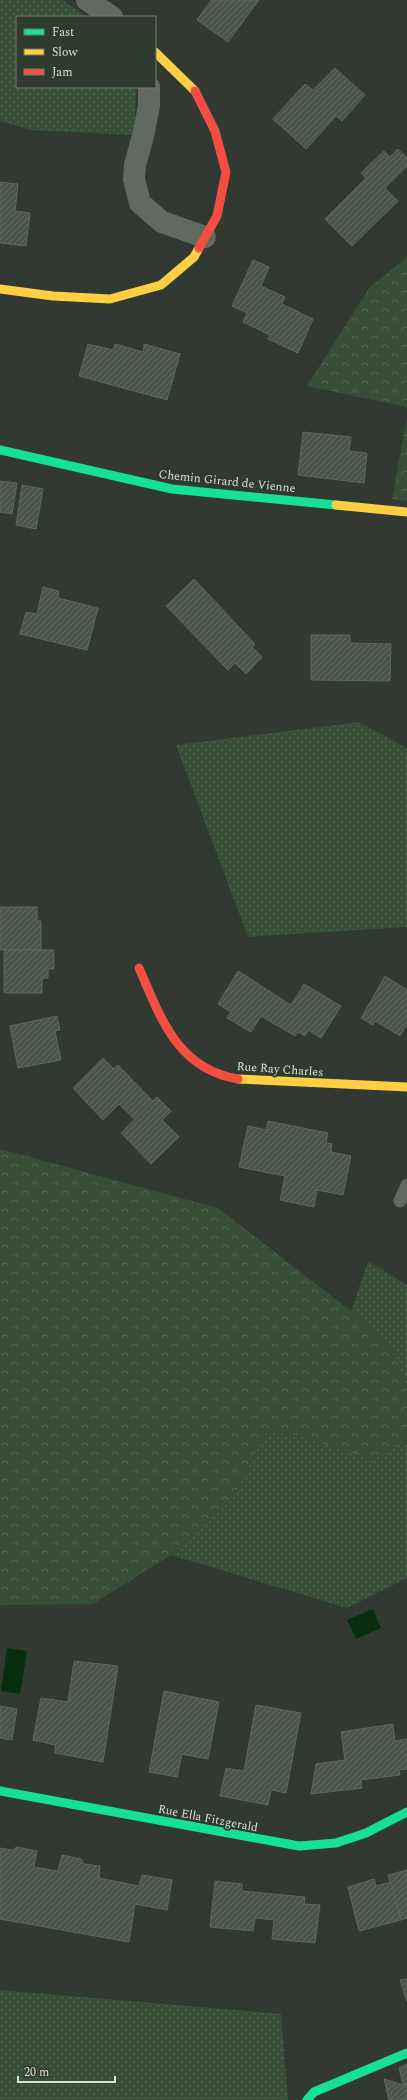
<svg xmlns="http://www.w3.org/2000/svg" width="407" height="2100" font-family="Spectral,serif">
<defs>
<pattern id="grass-dots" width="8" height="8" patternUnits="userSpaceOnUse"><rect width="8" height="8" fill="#374e39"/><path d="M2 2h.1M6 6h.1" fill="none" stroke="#536755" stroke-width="1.8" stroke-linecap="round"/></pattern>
<pattern id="forest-crowns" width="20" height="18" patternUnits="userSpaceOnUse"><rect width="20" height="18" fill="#374e39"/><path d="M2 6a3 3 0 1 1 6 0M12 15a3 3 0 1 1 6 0" fill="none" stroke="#536755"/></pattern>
<pattern id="building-hatch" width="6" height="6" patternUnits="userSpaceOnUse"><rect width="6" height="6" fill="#49544a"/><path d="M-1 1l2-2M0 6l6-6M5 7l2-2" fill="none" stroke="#636c64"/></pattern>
</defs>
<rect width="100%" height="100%" fill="#323832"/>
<g fill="url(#grass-dots)">
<polygon points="0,0 62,0 88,17 17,17 17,87 134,87 136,91 134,135 30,130 0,121"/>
<polygon points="359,722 407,748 407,927 248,937 176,745"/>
<polygon points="368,1261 407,1285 407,1391 394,1353 351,1311"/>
<polygon points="267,1432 297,1435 371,1460 407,1439 407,1578 347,1608 171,1555 233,1498"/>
<polygon points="0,1990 281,2014 288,2100 0,2100"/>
</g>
<g fill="url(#forest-crowns)">
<polygon points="407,257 407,407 307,386 369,288"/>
<polygon points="407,417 407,501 392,499"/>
<polygon points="0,1149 218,1208 351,1311 394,1353 407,1391 407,1439 371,1460 297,1435 267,1432 233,1498 171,1555 93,1604 0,1605"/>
</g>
<g fill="#072f0f">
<polygon points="373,1609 381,1628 356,1639 347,1620"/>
<polygon points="7,1648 27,1651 20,1694 1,1691"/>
</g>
<g fill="url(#building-hatch)" stroke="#606560">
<polygon points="211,0 259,0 228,42 197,20"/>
<polygon points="335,68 365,95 342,121 336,116 306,149 273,119 305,84 313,90"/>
<polygon points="398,149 407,158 407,166 385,188 398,201 352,246 325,219 366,178 361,173 384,151 390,157"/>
<polygon points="0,182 18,184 15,211 30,213 26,246 0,243"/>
<polygon points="253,260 269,267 261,286 285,297 282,304 313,319 298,353 268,339 270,335 243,322 247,313 232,306"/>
<polygon points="88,344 113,350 115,344 143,352 144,344 180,354 167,400 79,376"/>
<polygon points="303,432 351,437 349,451 367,453 364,483 298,475"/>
<polygon points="0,481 17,483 12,514 0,512"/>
<polygon points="22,485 43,489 36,529 16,525"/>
<polygon points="194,579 255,644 252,647 262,657 246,674 235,663 228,670 166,606"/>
<polygon points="43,587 59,591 58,598 98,608 87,650 20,634 26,612 37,614"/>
<polygon points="311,635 350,635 350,643 391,644 390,681 311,680"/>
<polygon points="0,907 37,907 37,921 41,921 41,950 0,950"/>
<polygon points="4,950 54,950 54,969 48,969 48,978 42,978 42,993 4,993"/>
<polygon points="238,971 291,1005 304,984 341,1006 321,1038 308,1030 305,1036 298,1032 295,1036 261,1016 251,1032 227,1018 231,1012 218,1004"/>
<polygon points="385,976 407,990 407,1024 400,1036 375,1021 373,1025 361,1018"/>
<polygon points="57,1016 60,1030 55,1031 61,1060 18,1068 10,1026"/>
<polygon points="103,1058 114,1069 118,1065 153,1101 135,1120 119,1104 103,1120 73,1088"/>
<polygon points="157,1097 171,1111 162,1120 179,1137 151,1164 121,1133"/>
<polygon points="268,1121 328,1133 326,1143 332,1144 331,1152 351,1156 343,1195 317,1190 314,1207 280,1200 285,1176 239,1167 248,1126 266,1130"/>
<polygon points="74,1661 118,1666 103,1762 55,1753 55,1745 33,1740 41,1698 68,1702"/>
<polygon points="164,1691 219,1702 208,1759 182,1754 177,1777 149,1772"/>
<polygon points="256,1705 301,1713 286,1793 271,1790 268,1805 220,1796 226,1768 244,1771"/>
<polygon points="0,1706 17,1709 12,1740 0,1738"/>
<polygon points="393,1724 395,1741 407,1739 407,1769 399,1770 400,1775 361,1780 362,1788 311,1794 316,1764 345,1760 341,1732"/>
<polygon points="17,1847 37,1851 34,1867 58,1871 62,1855 81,1859 84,1864 100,1866 99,1878 139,1886 142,1875 172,1880 167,1910 135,1904 129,1942 0,1919 0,1848 12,1850"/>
<polygon points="407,1870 407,1918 401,1920 388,1875"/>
<polygon points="374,1879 376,1886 391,1882 401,1920 359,1931 348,1887"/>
<polygon points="215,1881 242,1884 242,1891 305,1897 304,1904 320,1905 315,1943 272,1939 274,1920 255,1918 253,1931 210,1927"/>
<polygon points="407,1979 407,2002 400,1980"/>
<polygon points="407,2064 407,2084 403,2085 399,2068"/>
<polygon points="384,2079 403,2085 407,2084 407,2100 389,2100"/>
</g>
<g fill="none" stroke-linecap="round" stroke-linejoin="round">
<polyline stroke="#626862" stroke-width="13" points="400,1201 407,1185"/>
<g stroke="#626862" stroke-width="22">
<polyline points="87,0 112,17"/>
<polyline points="149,87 149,106 143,136 135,165 134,179 140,203 162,222 205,237"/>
</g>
<g stroke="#16e098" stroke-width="9">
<polyline points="0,450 172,489 336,505"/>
<polyline points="0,1791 299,1846 336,1843 366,1833 407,1812"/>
<polyline points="307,2100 314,2092 407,2053"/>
</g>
<g stroke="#ffcf43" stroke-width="9">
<polyline points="155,52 195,91"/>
<polyline points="0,289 53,296 110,299 161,285 194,257 199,248"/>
<polyline points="336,505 407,512"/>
<polyline points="238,1079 407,1087"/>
</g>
<g stroke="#f24e42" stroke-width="9">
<polyline points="195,91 215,131 226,172 217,216 199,248"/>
<path d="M 139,968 C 161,1018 177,1069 238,1079"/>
</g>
</g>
<g text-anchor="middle" stroke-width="4" stroke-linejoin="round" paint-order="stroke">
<g font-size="12" fill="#d9e1d9" stroke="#2f3b2f">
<text transform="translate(227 481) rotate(6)" y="4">Chemin Girard de Vienne</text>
<text transform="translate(280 1069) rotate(4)" y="4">Rue Ray Charles</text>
<text transform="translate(208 1818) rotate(11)" y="4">Rue Ella Fitzgerald</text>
</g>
</g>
<rect x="16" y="16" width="140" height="72" fill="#2f3b2f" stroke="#737d73"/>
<rect x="24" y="29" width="20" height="6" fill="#16e098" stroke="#737d73"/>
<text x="52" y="36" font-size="12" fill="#d9e1d9">Fast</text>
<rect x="24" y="49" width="20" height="6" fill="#ffcf43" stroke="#737d73"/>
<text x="52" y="56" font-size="12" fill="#d9e1d9">Slow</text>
<rect x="24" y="69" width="20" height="6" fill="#f24e42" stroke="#737d73"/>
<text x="52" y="76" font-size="12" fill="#d9e1d9">Jam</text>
<path d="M18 2076v6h97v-6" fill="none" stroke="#d9e1d9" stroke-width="2"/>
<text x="24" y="2076" font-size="12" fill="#d9e1d9" stroke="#2f3b2f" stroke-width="3" paint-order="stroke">20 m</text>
</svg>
